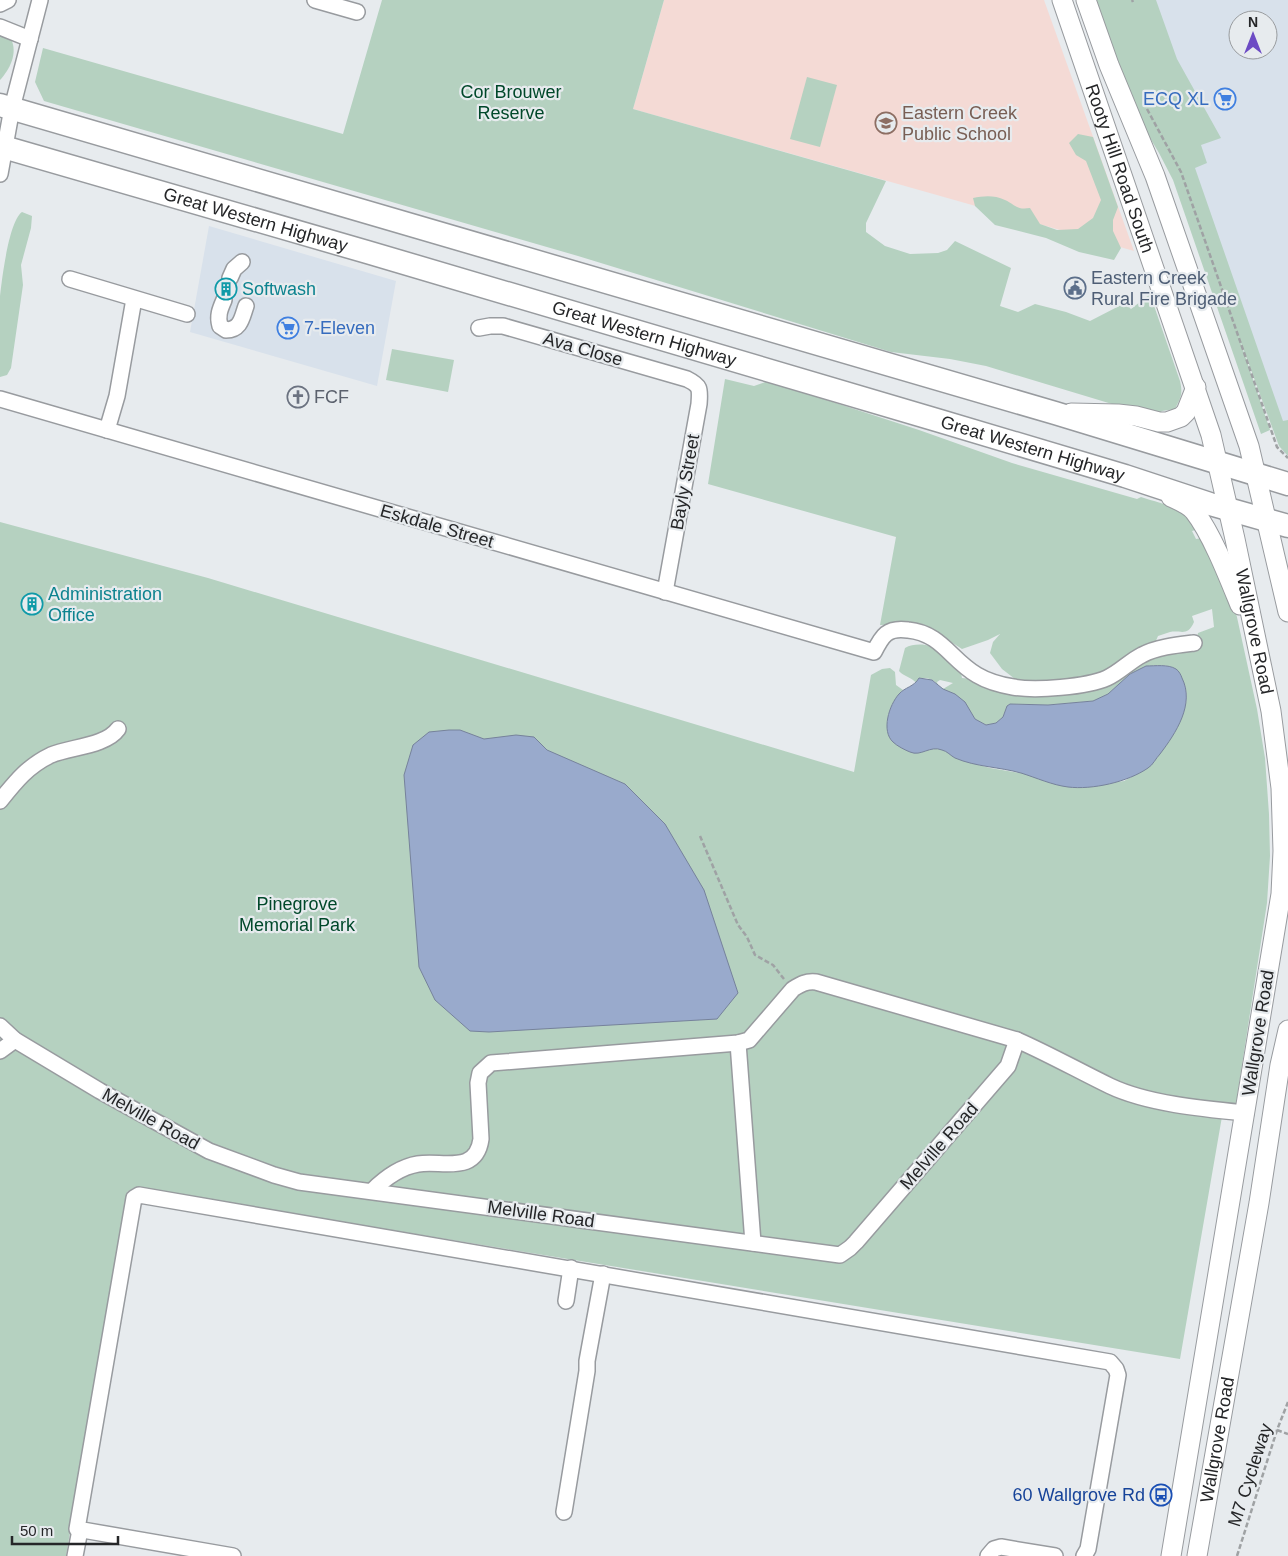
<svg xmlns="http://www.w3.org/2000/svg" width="1288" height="1556" font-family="Helvetica,sans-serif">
<rect width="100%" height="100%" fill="#e7ebee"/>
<g fill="#d8e1eb" fill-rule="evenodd">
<path d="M 1105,0 L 1288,0 L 1288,456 L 1283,451 L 1181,160 ZM 1238,20 L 1268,20 L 1268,50 L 1238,50 Z"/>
<polygon points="209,226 396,281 377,386 190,332"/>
</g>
<polygon fill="#f4dad5" points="664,0 1044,0 1134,251 633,109"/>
<g fill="#b5d1c0" fill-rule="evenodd">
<path d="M 382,0 L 664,0 L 633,109 L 886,181 L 866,223 L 866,232 L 885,246 L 910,254 L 938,253 L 947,250 L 955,241 L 1011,268 L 1000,306 L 1018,312 L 1035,304 L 1066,312 L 1090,321 L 1125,303 L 1131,309 L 1150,294 L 1180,381 C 1183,394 1181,397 1175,409 L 1162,411 L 1155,417 L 986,366 L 950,359 L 891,352 L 578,256 L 44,101 L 35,82 L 43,48 L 343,134 Z"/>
<polygon points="1094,0 1156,0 1177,59 1221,138 1201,145 1207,163 1195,168 1283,421 1288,420 1288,456 1279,446 1237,332 1270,430 1261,434 1173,180 1159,153 1141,123"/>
<path d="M 0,35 L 11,39 C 18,53 10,69 0,80 Z"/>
<polygon points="807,77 837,85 820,147 790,139"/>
<path d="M 1078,134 L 1093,137 L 1118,207 L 1113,220 L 1113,231 L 1121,248 L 1114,260 L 1079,252 L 1046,238 L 995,225 L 975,206 L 973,198 C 984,196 994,195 1005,200 C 1016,205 1016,210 1030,208 L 1040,224 L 1057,230 L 1078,229 L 1093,218 L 1101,200 L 1086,161 L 1076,155 L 1069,143 Z"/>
<path d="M 22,212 L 32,216 L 31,228 L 21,265 L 23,285 L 11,368 L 7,375 L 0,377 C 0,350 0,322 0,296 C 2,278 9,221 22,212 Z"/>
<polygon points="392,349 454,360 448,392 386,380"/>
<path d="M 725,379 L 754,386 L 768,381 L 919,430 L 1012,463 L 1137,499 L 1141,497 C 1162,504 1187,508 1199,529 L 1192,531 L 1196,539 L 1203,538 L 1225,582 L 1235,608 L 1257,709 L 1265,758 L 1269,814 L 1270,856 L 1267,903 L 1236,1104 L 1224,1105 L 1180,1359 L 134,1188 L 127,1192 L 66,1556 L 0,1556 L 0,522 L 208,578 L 854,772 L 871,675 L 882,669 L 890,668 L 895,672 L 896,685 L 903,690 C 887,706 878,734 901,747 C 914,755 917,754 931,748 L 923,745 C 923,727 932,730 945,728 L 944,719 L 939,710 L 940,705 L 933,697 L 936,691 L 943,689 L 953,683 L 940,680 L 937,682 L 938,685 C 933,678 927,678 919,678 L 916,683 C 912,677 904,677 899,671 L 905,648 C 922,639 948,649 959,666 C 961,669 961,674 962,678 C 976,679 985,685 998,689 C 1019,695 1041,692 1063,690 C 1071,690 1079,690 1086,689 C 1111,685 1127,664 1150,655 C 1165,649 1180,650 1195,648 L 1198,633 L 1214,627 L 1212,609 L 1192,616 L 1194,622 C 1187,637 1182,630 1170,632 C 1166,633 1162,635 1158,636 L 1155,643 C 1141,650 1129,660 1115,668 C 1087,683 1047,688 1015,683 L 1015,679 L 1002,669 L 990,653 L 993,642 L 1000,634 L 988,640 L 962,649 L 923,624 L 880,625 L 896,537 L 708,484 ZM 1146,666 C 1155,666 1166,664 1174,668 C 1179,670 1181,676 1183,681 C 1193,701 1180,722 1169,740 C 1158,733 1143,740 1137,751 L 1132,752 L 1126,748 L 1120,751 L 1119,761 L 1120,769 L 1133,776 L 1124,781 L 1081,787 L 1078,780 L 1073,774 L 1073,764 L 1065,757 L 1052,762 L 1048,754 L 1040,756 L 1035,767 L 1020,773 L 990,768 L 955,758 L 951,755 L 957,749 L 958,744 L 965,740 L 963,720 L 965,703 L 975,719 L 986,725 L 996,723 L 1003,717 L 1007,706 L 1010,704 L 1048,705 L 1093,701 L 1108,694 L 1130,674 Z"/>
</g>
<g fill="#9ac" stroke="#76829b">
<path d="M 1146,666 C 1155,666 1168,664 1176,669 C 1179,671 1181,675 1182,678 C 1195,704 1176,733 1160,754 C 1156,758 1153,765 1148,768 C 1128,782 1092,790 1068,787 C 1052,785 1037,778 1021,773 C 1000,767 976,767 955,758 C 951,756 947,751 942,750 C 930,745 921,757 910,752 C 905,750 897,746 893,742 C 881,731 889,705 899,694 C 905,687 914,687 919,678 L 932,680 L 943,689 L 955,694 L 965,702 L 975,719 L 986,725 L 996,723 L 1003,717 L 1007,706 L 1010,704 L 1048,705 L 1093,701 L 1108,694 L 1130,674 Z"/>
<polygon points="449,730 460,730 484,739 516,735 534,737 547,750 625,784 665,824 704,890 738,993 717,1019 489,1032 470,1031 435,1000 419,967 404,775 413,745 429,732"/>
</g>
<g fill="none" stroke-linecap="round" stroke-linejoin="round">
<polyline stroke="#c0c4c6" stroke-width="15" stroke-dasharray="15 8" stroke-linecap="butt" points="224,300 230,278"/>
<g stroke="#989b9f" stroke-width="18">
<g id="minor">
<polyline points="315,0 357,12"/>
<polyline points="0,4 8,0"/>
<polyline points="0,27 30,39"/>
<polyline points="0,174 12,108 40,0"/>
<polyline points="230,278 234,269 242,262"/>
<polyline points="70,279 187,314"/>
<path d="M 224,300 C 220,309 217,316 220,326 L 226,330 C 241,330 242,317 246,306"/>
<path d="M 479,328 L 490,326 L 503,326 L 687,379 C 701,386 700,389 699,404 L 665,592"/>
<path d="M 0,399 L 874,652 C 882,636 887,627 908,630 C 941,633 951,660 977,675 C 987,681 1001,685 1013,687 C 1035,691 1087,687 1107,678 C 1120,672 1130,661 1142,655 C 1157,647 1177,645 1194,643"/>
<polyline points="107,430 117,396 134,299"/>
<path d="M 0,801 C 16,781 28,766 51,755 C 70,747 106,746 118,729"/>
<polyline points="0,1026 15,1040 100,1091 209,1151 274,1175 299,1182 840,1255 850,1248 856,1242 1008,1066 1017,1040"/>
<polyline points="738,1043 753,1243"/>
<polyline points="0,1051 15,1040"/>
<path d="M 372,1191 C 384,1179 400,1167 418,1164 C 442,1160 476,1175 481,1139 L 478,1083 L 480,1073 L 491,1063 L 738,1043 L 749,1040 L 793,989 C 801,984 806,981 816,982 L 1017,1040 C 1049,1054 1079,1071 1110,1086 C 1148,1104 1204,1109 1246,1113"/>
<polyline points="566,1301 571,1268"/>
<polyline points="564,1512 587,1371 587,1361 603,1274"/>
<polyline points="75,1556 80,1530"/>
<polyline points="233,1556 77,1529 134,1198 139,1195 1110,1362 1116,1369 1118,1375 1088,1549 1084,1556"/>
<polyline points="988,1556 994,1549 1001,1547 1055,1556"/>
</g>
</g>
<g stroke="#989b9f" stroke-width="21">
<g id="major">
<path id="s1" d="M 1062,0 L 1211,435 L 1235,539 L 1271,711 L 1281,788 L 1283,851 L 1281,894 L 1171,1556"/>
<polyline points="1086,0 1109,65 1155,176 1249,446 1288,612"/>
<polyline points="1071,413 1118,414 1136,416 1159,422 1167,422 1181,417 1186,412 1196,387"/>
<path d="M 1171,497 C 1179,501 1188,504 1194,511 C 1212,534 1229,578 1240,605"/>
<path id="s2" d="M 1197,1556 L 1259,1203 L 1280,1065 L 1288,1030"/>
</g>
</g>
<g stroke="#989b9f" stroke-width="25">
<g id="highway">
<polyline points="0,105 1055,413 1288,484"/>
<path id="s3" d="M 0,146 L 367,252 L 940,421 L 1125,476 L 1210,504 L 1288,526"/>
</g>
</g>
<g stroke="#9fa2a4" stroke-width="2.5" stroke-dasharray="5 2.5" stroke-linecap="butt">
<polyline points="1132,0 1133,2"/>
<polyline points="1147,109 1181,172 1277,447 1288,458"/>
<polyline points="700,836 738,925 747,937 755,955 773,965 784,979"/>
<polyline points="1277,1430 1288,1434"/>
<polyline points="1237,1556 1277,1430 1288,1402"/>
</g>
<use href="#minor" stroke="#fff" stroke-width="15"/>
<use href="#major" stroke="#fff" stroke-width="19"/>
<use href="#highway" stroke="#fff" stroke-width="22"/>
</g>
<defs>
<g id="supermarket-ring" transform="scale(1.125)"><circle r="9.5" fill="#e7ebee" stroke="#3f7fe0" stroke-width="1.5"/><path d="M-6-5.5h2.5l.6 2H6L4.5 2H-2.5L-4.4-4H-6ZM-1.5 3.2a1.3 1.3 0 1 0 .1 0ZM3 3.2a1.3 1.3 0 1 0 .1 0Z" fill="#3f7fe0"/></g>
<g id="school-ring" transform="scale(1.125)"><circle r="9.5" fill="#e7ebee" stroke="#8d6e63" stroke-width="1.5"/><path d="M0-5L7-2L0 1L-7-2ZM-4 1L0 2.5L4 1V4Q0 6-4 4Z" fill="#8d6e63"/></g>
<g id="civic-ring" transform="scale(1.125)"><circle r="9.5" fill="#e7ebee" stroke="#5c6f8a" stroke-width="1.5"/><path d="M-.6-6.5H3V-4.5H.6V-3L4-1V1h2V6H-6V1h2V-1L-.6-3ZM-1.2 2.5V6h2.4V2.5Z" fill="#5c6f8a"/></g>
<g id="building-ring" transform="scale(1.125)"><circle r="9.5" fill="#e7ebee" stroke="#0f9aa8" stroke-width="1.5"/><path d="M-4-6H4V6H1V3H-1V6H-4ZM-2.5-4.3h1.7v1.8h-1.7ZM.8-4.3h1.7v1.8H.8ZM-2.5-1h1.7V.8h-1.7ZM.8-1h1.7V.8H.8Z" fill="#0f9aa8"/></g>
<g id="church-ring" transform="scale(1.125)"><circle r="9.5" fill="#e7ebee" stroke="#6b7280" stroke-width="1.5"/><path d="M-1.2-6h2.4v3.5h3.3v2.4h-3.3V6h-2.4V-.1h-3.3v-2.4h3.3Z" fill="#6b7280"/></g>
<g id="bus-ring" transform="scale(1.125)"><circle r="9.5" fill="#e7ebee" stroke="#1a4fb4" stroke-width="1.5"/><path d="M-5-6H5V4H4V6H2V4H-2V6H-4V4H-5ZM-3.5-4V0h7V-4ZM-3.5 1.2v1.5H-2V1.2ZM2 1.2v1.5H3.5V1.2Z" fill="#1a4fb4"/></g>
</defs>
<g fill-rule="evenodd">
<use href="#supermarket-ring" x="1225" y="99"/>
<use href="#school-ring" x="886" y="123"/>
<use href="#civic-ring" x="1075" y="288"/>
<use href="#building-ring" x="226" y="289"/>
<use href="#supermarket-ring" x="288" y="328"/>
<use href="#church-ring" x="298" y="397"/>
<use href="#building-ring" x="32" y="604"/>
<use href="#bus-ring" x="1161" y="1495"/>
</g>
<g text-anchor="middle" stroke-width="4.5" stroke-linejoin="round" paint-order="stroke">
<g font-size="18" fill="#00482a" stroke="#e7ebee">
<text x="511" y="98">Cor Brouwer<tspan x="511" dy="21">Reserve</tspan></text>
<text x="297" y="910">Pinegrove<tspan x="297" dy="21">Memorial Park</tspan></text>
</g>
<g font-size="18" fill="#366cbe" stroke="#e7ebee" text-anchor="end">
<text x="1209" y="105">ECQ XL</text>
<text x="304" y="334" text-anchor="start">7-Eleven</text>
</g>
<g font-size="18" fill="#785e54" stroke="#e7ebee" text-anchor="start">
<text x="902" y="119">Eastern Creek<tspan x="902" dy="21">Public School</tspan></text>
</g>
<g font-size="18" fill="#252628" stroke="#e7ebee">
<text dy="6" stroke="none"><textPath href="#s1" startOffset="178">Rooty Hill Road South</textPath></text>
<text dy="6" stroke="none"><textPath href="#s3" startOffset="266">Great Western Highway</textPath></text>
<text dy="6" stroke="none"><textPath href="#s3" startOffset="671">Great Western Highway</textPath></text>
<text transform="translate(583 349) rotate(16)" y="6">Ava Close</text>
<text dy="6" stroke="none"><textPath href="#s3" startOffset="1076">Great Western Highway</textPath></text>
<text transform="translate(685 482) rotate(-80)" y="6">Bayly Street</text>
<text transform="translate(437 526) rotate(16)" y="6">Eskdale Street</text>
<text dy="6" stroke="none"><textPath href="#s1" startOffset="661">Wallgrove Road</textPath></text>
<text transform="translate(1258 1033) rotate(-81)" y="6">Wallgrove Road</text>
<text transform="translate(151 1119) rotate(29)" y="6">Melville Road</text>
<text transform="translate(939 1146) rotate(-49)" y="6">Melville Road</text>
<text transform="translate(541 1214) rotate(8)" y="6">Melville Road</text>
<text dy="6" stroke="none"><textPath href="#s2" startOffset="118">Wallgrove Road</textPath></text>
<text transform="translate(1250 1475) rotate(-72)" y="6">M7 Cycleway</text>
</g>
<g font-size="18" fill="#4e5e75" stroke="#e7ebee" text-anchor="start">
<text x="1091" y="284">Eastern Creek<tspan x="1091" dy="21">Rural Fire Brigade</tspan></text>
</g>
<g font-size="18" fill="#0d838f" stroke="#e7ebee" text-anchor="start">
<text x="242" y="295">Softwash</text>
<text x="48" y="600">Administration<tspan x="48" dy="21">Office</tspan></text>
</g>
<g font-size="18" fill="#5b616d" stroke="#e7ebee" text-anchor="start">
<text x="314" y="403">FCF</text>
</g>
<g font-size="18" fill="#164399" stroke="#e7ebee" text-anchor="end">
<text x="1145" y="1501">60 Wallgrove Rd</text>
</g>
</g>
<g transform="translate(1253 35)"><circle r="24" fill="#e7ebee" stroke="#999c9f"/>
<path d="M0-4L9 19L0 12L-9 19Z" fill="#6c4bc4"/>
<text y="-8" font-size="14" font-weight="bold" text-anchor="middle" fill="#252628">N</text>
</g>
<path d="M12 1536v8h106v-8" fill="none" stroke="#252628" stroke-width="2.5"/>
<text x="20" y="1536" font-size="15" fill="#252628" stroke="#e7ebee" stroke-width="4" paint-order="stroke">50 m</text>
</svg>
